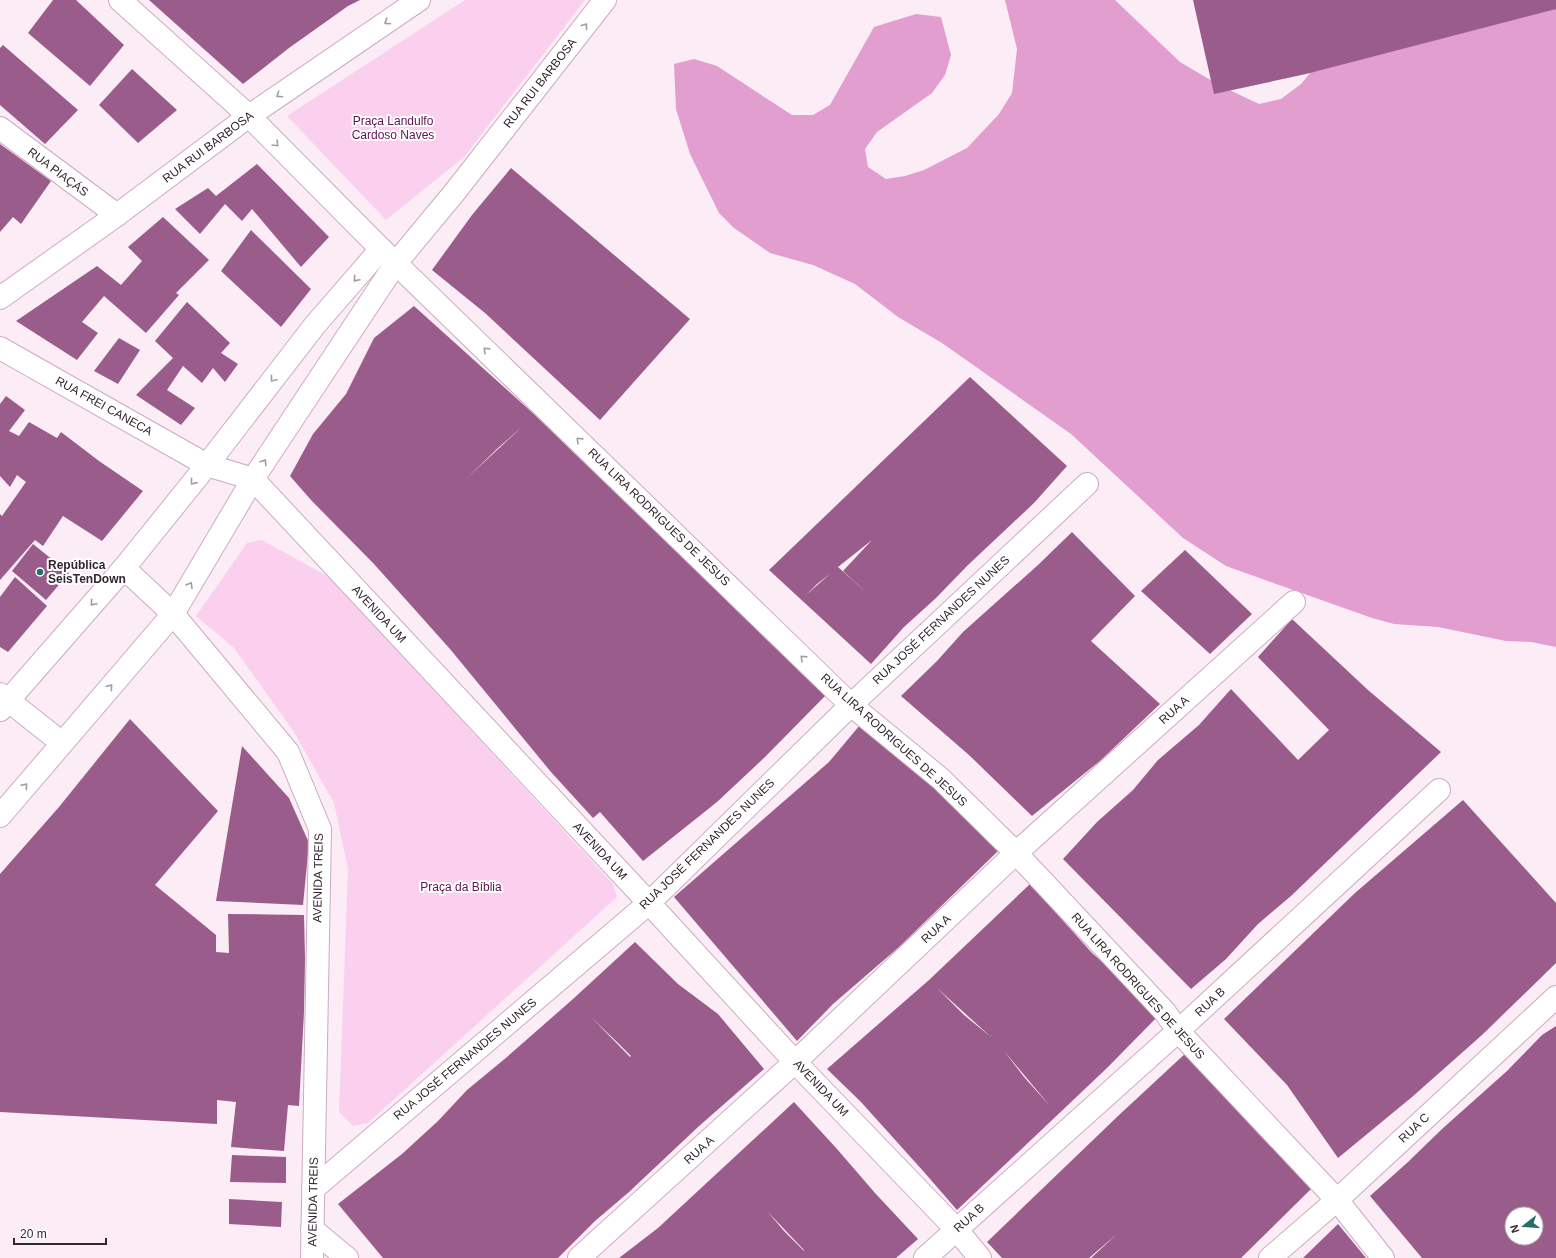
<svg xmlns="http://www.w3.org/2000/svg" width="1556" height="1258" font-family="Arial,sans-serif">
<rect width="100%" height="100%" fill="#fbecf6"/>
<g fill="#fbd0ee">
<polygon points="465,0 585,0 464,157 386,220 287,116"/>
<polygon points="262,540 329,577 613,884 617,897 368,1123 353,1126 339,1112 348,869 334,803 294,732 234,648 196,616 247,543"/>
</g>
<polygon fill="#e19ecf" points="1005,0 1115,0 1180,62 1219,85 1259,104 1281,99 1301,84 1316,66 1556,0 1556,647 1531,642 1506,641 1438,627 1394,624 1372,618 1226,566 1183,538 1071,434 942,343 898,317 855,284 813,265 770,253 734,228 719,213 690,154 676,109 674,64 694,59 717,66 792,115 813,115 830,105 874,27 916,14 941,17 951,55 945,75 932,93 877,132 865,149 868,167 886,179 905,176 924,170 967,148 999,114 1012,93 1017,49"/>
<g fill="#9a5c8a" fill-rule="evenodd">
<polygon points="53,0 76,0 124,45 90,86 28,33"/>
<polygon points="149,0 360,0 348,6 289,48 243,84"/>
<polygon points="1193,0 1556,0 1556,9 1306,74 1214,94"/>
<polygon points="3,45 78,110 45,144 0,105 0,48"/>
<polygon points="132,69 177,110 138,143 99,105"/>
<polygon points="0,144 51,181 21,224 13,217 0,232"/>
<polygon points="257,164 329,237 301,267 252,209 242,221 225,204 200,234 175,209 208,188 216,196"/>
<polygon points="511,168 690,319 600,420 485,313 432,270 472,215"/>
<polygon points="163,217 209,260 176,293 179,295 146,333 104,296 82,322 98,333 77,360 16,321 97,266 121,285 142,261 128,247"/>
<polygon points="251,230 311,289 281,327 221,271"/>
<polygon points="187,302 230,343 221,353 238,364 225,382 213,368 202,383 183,366 167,390 195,408 181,425 136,395 173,358 155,341"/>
<path d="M 414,306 L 535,415 L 601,479 L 632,507 L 737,593 L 728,602 L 825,696 L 765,757 L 717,802 L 643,861 L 600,812 L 593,818 L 551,772 L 450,649 L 374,564 L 311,500 L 290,476 L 313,434 L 346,394 L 374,338 ZM 523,426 L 467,478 L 499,447 Z"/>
<polygon points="119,338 140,350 118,384 94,371"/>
<path d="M 970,377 L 1067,466 L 1034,503 L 968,565 L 936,598 L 904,627 L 871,664 L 769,570 ZM 872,540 L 843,571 L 870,596 L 838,567 ZM 831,573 L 806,595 L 817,584 Z"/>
<polygon points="6,396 25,410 9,431 19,436 29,422 57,438 61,432 99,461 143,491 102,541 63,516 43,546 35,540 0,580 0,514 2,516 26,482 17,475 10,487 0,476 0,404"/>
<polygon points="1072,532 1135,596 1091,641 1160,704 1101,760 1032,816 969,755 901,696 937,661 963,632 1038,565"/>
<polygon points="33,544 69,573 46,600 12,571"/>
<polygon points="1185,550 1252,614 1210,654 1141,591"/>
<polygon points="15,577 47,606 8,652 0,647 0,597"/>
<polygon points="1292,619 1368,690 1441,752 1291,896 1258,924 1226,959 1191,989 1063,859 1097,822 1133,790 1158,760 1199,725 1231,689 1298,760 1329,730 1258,657"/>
<polygon points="130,719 218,811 155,885 216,935 216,952 229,953 228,914 304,915 305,958 304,1012 299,1106 288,1105 284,1151 231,1147 236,1102 217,1100 217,1124 0,1112 0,874 59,807"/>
<polygon points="865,719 934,784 998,851 899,947 833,1004 797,1041 674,897 829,762"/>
<polygon points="242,746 289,798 309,843 303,905 216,901"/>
<polygon points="1463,800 1556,903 1556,963 1482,1035 1412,1097 1338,1158 1287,1085 1224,1019 1355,893"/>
<path d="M 1030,884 L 1092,953 L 1161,1013 L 1108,1067 L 957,1210 L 924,1172 L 861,1102 L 827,1069 L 929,980 ZM 937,988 L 991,1037 L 964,1015 ZM 1004,1051 L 1050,1106 L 1024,1077 Z"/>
<path d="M 635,942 L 678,984 L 718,1014 L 764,1069 L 698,1127 L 629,1192 L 595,1221 L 558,1258 L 383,1258 L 338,1204 L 402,1154 L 438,1121 L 467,1090 L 507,1057 L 573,999 ZM 592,1018 L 618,1043 L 631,1056 L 630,1057 Z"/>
<path d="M 1556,1026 L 1556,1258 L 1422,1258 L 1370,1196 L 1408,1162 L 1442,1129 L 1507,1071 L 1542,1035 ZM 1512,1214 L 1536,1214 L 1536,1238 L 1512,1238 Z"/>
<polygon points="1188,1051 1256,1131 1312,1188 1241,1258 1091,1258 1117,1234 1089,1258 1002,1258 987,1242 1118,1116"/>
<path d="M 794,1102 L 837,1149 L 875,1193 L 918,1239 L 896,1258 L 619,1258 L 658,1228 ZM 767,1211 L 804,1250 L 804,1251 L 784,1231 Z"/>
<polygon points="232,1155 286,1157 286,1183 230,1182"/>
<polygon points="229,1199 282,1202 281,1227 229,1224"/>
<polygon points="1338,1224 1366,1258 1303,1258"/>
</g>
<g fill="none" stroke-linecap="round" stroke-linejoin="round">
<g stroke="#ccabc3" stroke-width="24">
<g id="minor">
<polyline points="120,0 249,116 381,249 851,705 941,779 1016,853 1165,1012 1178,1031 1337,1200 1383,1258"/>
<polyline points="0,128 117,215"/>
<polyline points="0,348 207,465 253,479 649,903 795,1062 956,1229 980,1258"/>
<polyline points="124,568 173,614 288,752 320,829 312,1258"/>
<polyline points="0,694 62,743"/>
<polyline points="313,1189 649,903 851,705 1087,484"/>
<polyline points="312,1229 347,1258"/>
<polyline points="579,1258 795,1062 1016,853 1294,602"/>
<polyline points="925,1258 1178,1031 1439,790"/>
<polyline points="1270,1258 1337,1200 1556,997"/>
</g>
</g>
<g stroke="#ccabc3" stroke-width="24">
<g id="tertiary">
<polyline points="0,298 117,215 249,116 419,0"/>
<polyline points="0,710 124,568 207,465 315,325 381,249"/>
<polyline points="0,816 173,614 253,479 396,263 454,193 605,0"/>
</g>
</g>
<use href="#minor" stroke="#fff" stroke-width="22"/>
<use href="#tertiary" stroke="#fff" stroke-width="22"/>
</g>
<defs><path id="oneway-chevron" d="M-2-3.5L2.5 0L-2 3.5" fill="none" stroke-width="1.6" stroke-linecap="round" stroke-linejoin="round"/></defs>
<g stroke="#a39da2">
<use href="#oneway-chevron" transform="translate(387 22) rotate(146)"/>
<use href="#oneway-chevron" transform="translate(585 26) rotate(-52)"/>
<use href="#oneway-chevron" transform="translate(279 95) rotate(146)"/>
<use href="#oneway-chevron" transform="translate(276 144) rotate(45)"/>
<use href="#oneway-chevron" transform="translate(356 279) rotate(131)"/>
<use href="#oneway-chevron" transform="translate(486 350) rotate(-136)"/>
<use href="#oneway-chevron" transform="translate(273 379) rotate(128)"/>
<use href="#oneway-chevron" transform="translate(579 440) rotate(-136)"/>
<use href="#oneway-chevron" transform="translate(264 462) rotate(-57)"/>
<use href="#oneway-chevron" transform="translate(193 482) rotate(129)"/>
<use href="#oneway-chevron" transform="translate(190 585) rotate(-59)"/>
<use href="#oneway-chevron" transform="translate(93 603) rotate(131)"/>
<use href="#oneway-chevron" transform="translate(803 658) rotate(-136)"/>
<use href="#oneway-chevron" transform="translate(110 687) rotate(-49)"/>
<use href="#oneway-chevron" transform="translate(25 786) rotate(-49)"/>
</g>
<circle fill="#246e6a" stroke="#fff" stroke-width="1.5" cx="40" cy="572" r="4"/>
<g text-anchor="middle" stroke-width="4" stroke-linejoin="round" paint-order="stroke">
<g font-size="12" fill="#332630" stroke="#fff">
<text transform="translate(540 83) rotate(-52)" y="4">RUA RUI BARBOSA</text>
<text transform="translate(208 147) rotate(-37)" y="4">RUA RUI BARBOSA</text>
<text transform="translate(58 172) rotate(37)" y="4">RUA PIAÇÁS</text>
<text transform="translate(104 406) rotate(29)" y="4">RUA FREI CANECA</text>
<text transform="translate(659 517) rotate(44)" y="4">RUA LIRA RODRIGUES DE JESUS</text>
<text transform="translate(379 614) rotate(47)" y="4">AVENIDA UM</text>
<text transform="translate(941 620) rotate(-43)" y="4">RUA JOSÉ FERNANDES NUNES</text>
<text transform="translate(1174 710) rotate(-42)" y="4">RUA A</text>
<text transform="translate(894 740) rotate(42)" y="4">RUA LIRA RODRIGUES DE JESUS</text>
<text transform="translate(707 844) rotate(-44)" y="4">RUA JOSÉ FERNANDES NUNES</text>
<text transform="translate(600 851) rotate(47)" y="4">AVENIDA UM</text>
<text transform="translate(318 878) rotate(-89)" y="4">AVENIDA TREIS</text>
<text transform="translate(936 929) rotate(-43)" y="4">RUA A</text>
<text transform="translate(1138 986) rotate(48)" y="4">RUA LIRA RODRIGUES DE JESUS</text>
<text transform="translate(1210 1002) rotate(-43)" y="4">RUA B</text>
<text transform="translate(465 1059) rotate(-40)" y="4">RUA JOSÉ FERNANDES NUNES</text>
<text transform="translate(821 1088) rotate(46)" y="4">AVENIDA UM</text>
<text transform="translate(1414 1128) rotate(-43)" y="4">RUA C</text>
<text transform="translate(699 1150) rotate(-42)" y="4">RUA A</text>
<text transform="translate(313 1202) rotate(-89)" y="4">AVENIDA TREIS</text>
<text transform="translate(969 1218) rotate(-42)" y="4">RUA B</text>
</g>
<g font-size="12" fill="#601252" stroke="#fff">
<text x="393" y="125">Praça Landulfo<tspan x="393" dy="14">Cardoso Naves</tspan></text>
<text x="461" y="891">Praça da Bíblia</text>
</g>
<g font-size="12" font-weight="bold" fill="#332630" stroke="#fff" text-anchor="start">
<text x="48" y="569">República<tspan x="48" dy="14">SeisTenDown</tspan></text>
</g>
</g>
<g transform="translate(1524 1226) rotate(253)"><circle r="19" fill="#ffffff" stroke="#ada8ac"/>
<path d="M0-3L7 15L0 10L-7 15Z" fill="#246e6a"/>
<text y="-6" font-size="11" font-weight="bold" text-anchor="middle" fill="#332630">N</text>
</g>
<path d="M14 1238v6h92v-6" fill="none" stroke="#332630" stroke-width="2"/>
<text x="20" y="1238" font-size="12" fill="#332630" stroke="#ffffff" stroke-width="3" paint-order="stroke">20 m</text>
</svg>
